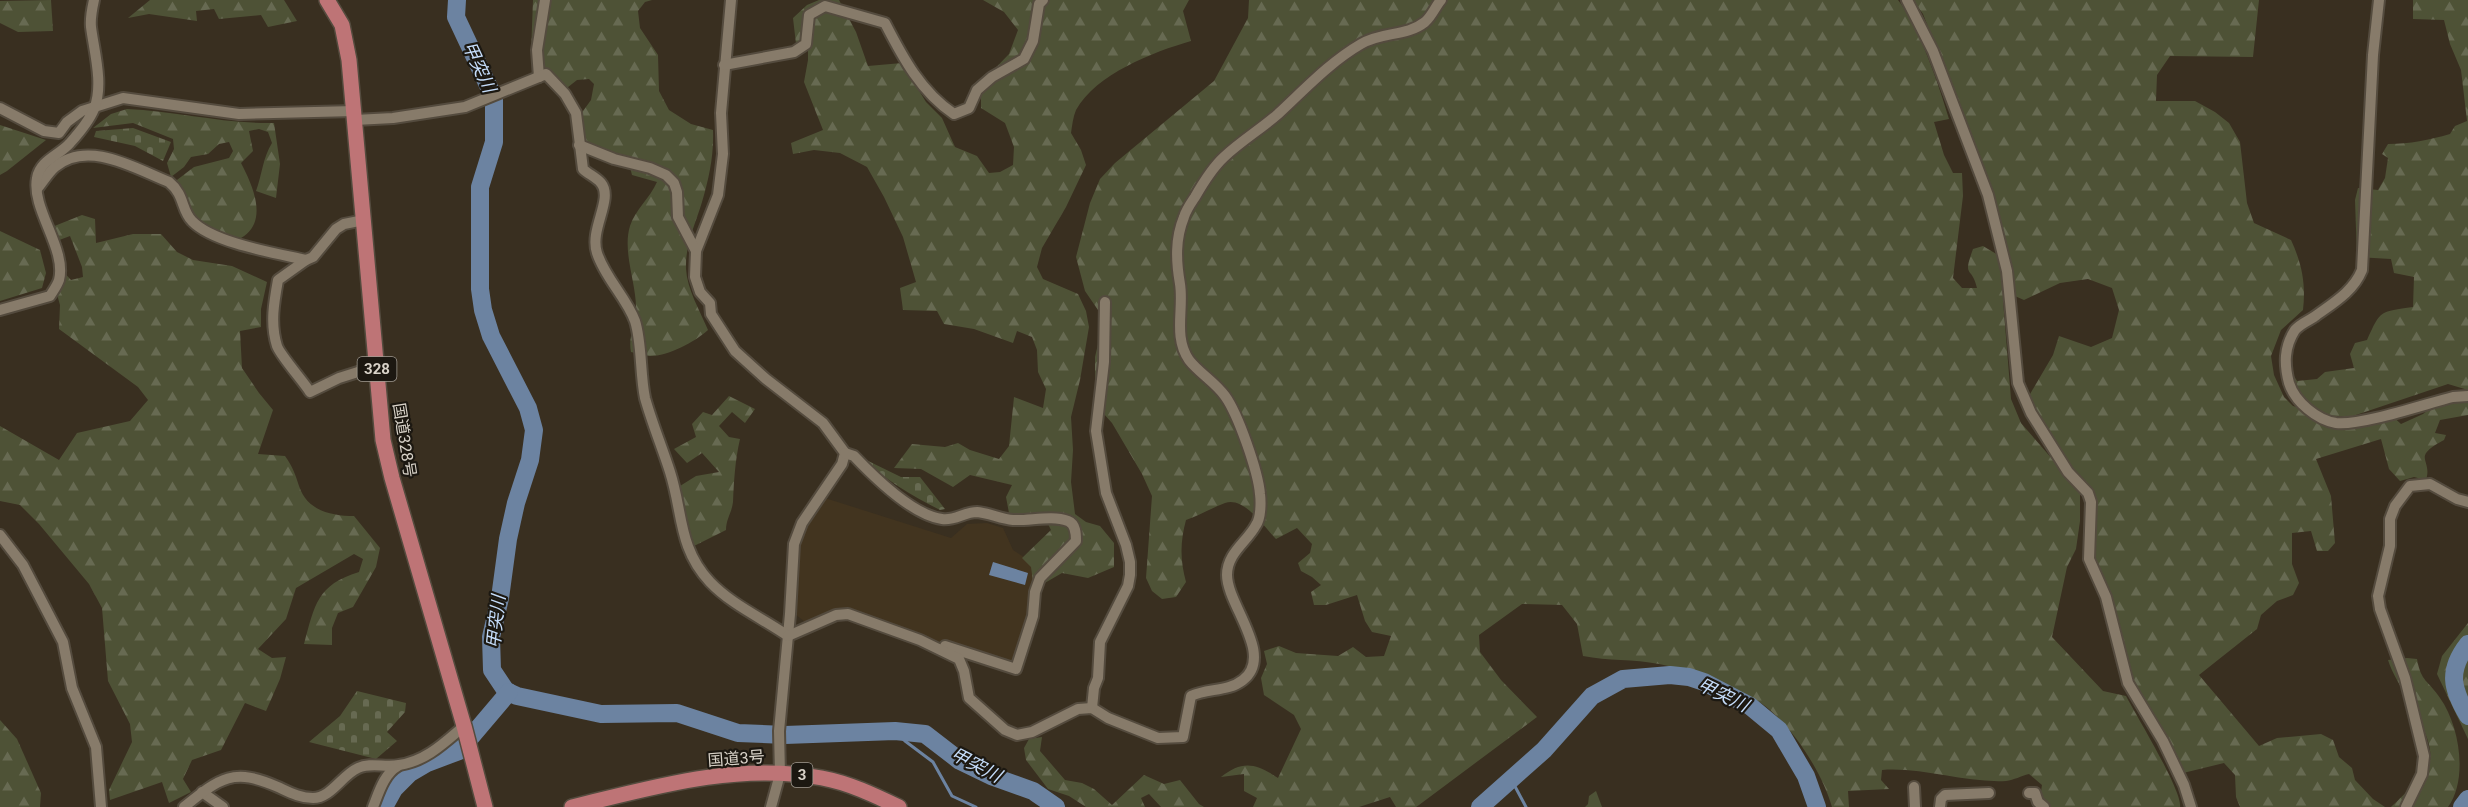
<svg xmlns="http://www.w3.org/2000/svg" width="2468" height="807" font-family="Roboto,'Noto Sans JP',sans-serif">
<defs>
<pattern id="forest-firs" width="22" height="20" patternUnits="userSpaceOnUse" patternTransform="scale(1.5)"><rect width="22" height="20" fill="#4e5236"/><path d="M5 1l3.5 6h-7zM16 11l3.5 6h-7z" fill="#676a52"/></pattern>
<pattern id="cemetery-stones" width="16" height="16" patternUnits="userSpaceOnUse" patternTransform="scale(1.5)"><rect width="16" height="16" fill="#4e5236"/><path d="M2 7V4a2 2 0 0 1 4 0v3zM10 15v-3a2 2 0 0 1 4 0v3z" fill="#676a52"/></pattern>
</defs>
<rect width="100%" height="100%" fill="#392f20"/>
<polygon fill="#42341f" points="825,498 951,538 967,524 987,523 1003,528 1013,550 1042,569 1015,666 835,610 805,622 795,614 801,542 806,529"/>
<g fill="url(#forest-firs)">
<polygon points="51,0 53,31 18,32 0,23 0,1"/>
<polygon points="150,0 284,0 297,21 268,27 261,15 219,19 214,9 196,11 197,21 149,14 128,18"/>
<path d="M 533,0 L 652,0 L 645,2 L 638,11 L 640,28 L 658,55 L 659,91 L 669,110 L 691,124 L 713,130 C 714,155 709,178 702,202 C 695,225 685,245 686,269 C 687,289 700,311 708,330 C 695,342 668,356 650,356 C 644,356 637,353 631,352 C 628,337 635,325 636,310 C 637,285 622,252 630,226 C 635,210 650,198 657,182 L 632,175 L 628,159 L 576,141 L 573,125 L 591,100 L 594,84 L 589,79 L 577,80 L 558,95 L 551,89 L 531,53 Z"/>
<path d="M 819,0 L 839,0 L 856,32 L 868,66 L 902,63 L 926,102 L 942,118 L 955,147 L 977,156 L 989,173 L 1000,172 L 1013,165 L 1014,147 L 1005,123 L 981,108 L 981,83 L 1009,54 L 1018,30 L 1004,12 L 983,0 L 1189,0 L 1183,11 L 1191,41 C 1153,52 1096,74 1076,110 C 1073,117 1072,126 1071,133 L 1081,150 L 1086,165 L 1066,207 L 1042,248 L 1037,267 L 1043,279 L 1078,294 L 1086,311 L 1089,327 L 1080,380 L 1071,417 L 1073,450 L 1071,482 L 1075,514 L 1086,522 L 1100,526 L 1114,543 L 1114,567 L 1088,578 L 1062,573 L 1043,584 L 1033,581 L 1031,567 L 1022,558 L 1051,530 L 1043,514 L 1009,513 L 1006,497 L 1012,485 L 970,475 L 953,487 L 921,469 L 894,468 L 912,444 L 945,447 L 958,443 L 970,450 L 999,459 L 1009,446 L 1014,397 L 1043,408 L 1046,389 L 1038,372 L 1037,350 L 1032,337 L 1017,331 L 1013,343 L 974,329 L 944,324 L 937,311 L 903,310 L 900,288 L 916,282 L 903,237 L 884,197 L 867,167 L 840,153 L 814,150 L 793,154 L 791,143 L 823,130 L 804,82 L 808,60 L 808,42 L 796,44 L 793,18 L 807,5 Z"/>
<path d="M 1249,0 L 1898,0 C 1919,26 1939,85 1949,119 L 1934,122 L 1944,155 L 1953,173 L 1962,173 L 1963,196 L 1953,278 L 1962,288 L 1977,288 C 1972,265 1962,279 1973,249 L 1983,246 L 2003,258 L 2003,300 L 2011,399 L 2021,423 L 2080,491 L 2080,521 L 2076,549 L 2067,567 L 2052,637 L 2103,691 L 2126,696 C 2136,715 2183,792 2180,807 L 2051,807 L 2040,798 L 2042,785 L 2029,774 C 2021,776 2014,780 2006,781 C 1964,783 1923,767 1882,770 L 1881,780 L 1889,789 L 1848,791 L 1849,807 L 1832,807 C 1822,772 1792,725 1761,703 C 1735,686 1690,670 1659,664 C 1634,659 1608,661 1583,656 L 1577,624 L 1562,605 L 1522,604 L 1479,635 L 1480,652 L 1501,680 L 1537,717 L 1419,805 L 1416,807 L 1396,807 L 1390,797 L 1359,807 L 1253,807 L 1257,798 L 1244,791 L 1244,774 L 1221,777 C 1242,760 1256,763 1278,778 L 1301,729 L 1294,715 L 1264,695 L 1261,678 L 1267,664 L 1264,651 L 1279,646 L 1296,653 L 1338,656 L 1353,647 L 1366,657 L 1384,656 L 1391,636 L 1372,632 L 1365,621 L 1357,595 L 1326,605 L 1314,605 L 1311,592 L 1321,585 L 1312,577 L 1301,571 L 1298,563 L 1310,553 L 1312,544 L 1297,528 L 1276,539 C 1264,527 1244,496 1225,503 C 1212,508 1200,515 1186,520 C 1180,542 1180,560 1186,582 L 1176,597 L 1162,599 L 1152,591 L 1146,578 L 1152,496 L 1142,474 L 1112,423 L 1095,404 L 1095,357 L 1102,327 L 1098,310 L 1085,291 L 1076,257 L 1090,203 L 1100,179 L 1115,163 L 1214,81 L 1248,18 Z"/>
<path d="M 1913,0 L 2259,0 L 2253,57 L 2170,56 L 2157,75 L 2156,101 L 2195,101 L 2215,112 L 2229,123 L 2240,142 L 2247,203 L 2254,223 L 2291,240 C 2302,264 2306,284 2303,310 L 2281,330 L 2271,356 L 2274,375 L 2284,397 L 2293,406 L 2306,409 L 2321,421 L 2390,414 L 2401,424 L 2423,414 L 2436,404 L 2468,401 L 2468,415 L 2440,420 L 2435,433 L 2446,435 L 2444,440 C 2410,458 2433,459 2426,480 L 2414,477 L 2400,481 L 2389,469 L 2381,439 L 2316,459 L 2331,496 L 2335,543 L 2328,551 L 2317,551 L 2311,531 L 2292,533 L 2292,564 L 2299,583 L 2293,595 L 2277,601 L 2261,615 L 2257,629 L 2199,675 L 2259,746 L 2277,738 L 2321,734 L 2333,740 L 2339,757 L 2352,768 L 2355,780 L 2373,799 L 2385,807 L 2240,807 L 2236,797 L 2235,775 L 2224,763 L 2179,774 L 2127,681 L 2089,558 L 2086,494 L 2026,401 L 2053,355 L 2059,336 L 2091,347 L 2112,338 L 2119,310 L 2112,288 L 2088,279 L 2060,283 L 2024,300 L 2008,293 L 1983,198 L 1956,129 L 1947,75 L 1923,14 Z"/>
<path d="M 2413,0 L 2468,0 L 2468,390 L 2448,384 L 2350,417 L 2329,416 L 2314,407 L 2297,391 L 2283,370 L 2291,371 L 2297,381 L 2317,379 L 2325,372 L 2354,368 L 2350,354 L 2355,343 L 2367,340 C 2381,309 2380,312 2413,307 L 2414,277 L 2394,273 L 2391,259 L 2357,257 L 2355,200 L 2358,188 L 2378,190 L 2385,178 L 2388,158 L 2382,154 L 2388,144 C 2410,144 2429,140 2450,134 L 2455,126 L 2467,121 L 2461,70 L 2450,44 L 2444,20 L 2413,19 Z"/>
<path d="M 127,109 C 176,111 224,124 274,123 L 280,164 L 276,198 L 256,191 C 262,175 263,157 272,143 L 268,132 L 259,129 L 249,131 L 253,151 L 241,163 C 253,186 269,222 241,238 L 201,229 L 172,194 L 173,183 L 194,167 L 229,158 L 233,151 L 229,142 L 219,144 L 208,154 L 191,157 L 184,167 L 171,177 L 167,163 L 174,149 L 173,139 L 133,123 L 93,128 L 111,114 Z"/>
<polygon points="0,125 46,140 7,171 0,175"/>
<path d="M 82,215 L 95,219 L 96,243 L 133,234 L 161,234 L 177,252 L 193,260 L 232,266 L 267,282 L 261,309 L 261,327 L 240,331 L 242,368 L 259,393 L 273,410 L 258,454 L 285,456 C 293,467 295,474 299,486 C 307,511 332,516 354,516 L 380,548 L 376,567 L 353,607 L 338,613 L 332,628 L 332,645 L 304,644 C 315,604 317,585 359,572 L 363,559 L 354,554 L 296,588 L 286,619 L 258,649 L 272,658 L 286,657 L 280,679 L 266,711 L 245,703 L 221,750 L 192,760 L 183,779 L 191,792 L 169,803 L 162,782 L 110,800 L 109,790 L 132,742 L 130,724 L 108,681 L 102,608 L 89,584 L 39,524 L 20,505 L 0,501 L 0,426 L 59,460 L 77,433 L 130,421 L 148,400 L 138,387 L 59,329 L 60,305 L 53,280 L 59,267 L 71,280 L 83,277 L 82,267 L 70,236 L 54,242 L 52,227 Z"/>
<polygon points="0,231 40,250 46,273 42,288 0,301"/>
<path d="M 729,396 L 755,409 L 745,423 L 732,412 L 719,426 L 729,437 L 740,439 C 735,461 734,480 733,502 C 732,512 726,519 726,530 L 692,547 L 686,530 L 680,486 L 696,476 L 719,472 L 702,453 L 687,463 L 674,449 L 696,437 L 692,424 L 703,412 L 712,415 Z"/>
<polygon points="2468,623 2468,739 2437,674 2442,656"/>
<path d="M 2407,658 L 2417,659 C 2421,682 2428,680 2440,698 C 2460,726 2468,780 2448,807 L 2391,807 C 2400,799 2425,774 2429,764 C 2439,738 2396,687 2388,660 Z"/>
<polygon points="0,720 17,739 41,793 40,807 0,807"/>
<polygon points="1042,737 1040,751 1065,780 1082,783 1094,789 1112,805 1144,775 1164,784 1180,780 1199,804 1204,807 1161,807 1149,794 1141,798 1145,807 1086,807 1069,796 1048,789 1026,760 1024,748 1029,739"/>
<polygon points="1596,791 1602,807 1585,807 1588,804 1589,796"/>
</g>
<g fill="url(#cemetery-stones)">
<polygon points="133,128 171,142 163,161 135,146 94,137 96,131"/>
<path d="M 860,457 L 901,477 L 920,477 L 945,509 L 940,510 C 910,495 885,479 860,457 Z"/>
<polygon points="357,691 406,703 405,712 387,732 397,741 376,759 309,742 340,716"/>
</g>
<polygon fill="#6c83a1" points="993,562 1028,573 1025,585 989,575"/>
<g fill="none" stroke-linecap="round" stroke-linejoin="round">
<g stroke="#6c83a1" stroke-width="3">
<polyline points="895,731 905,741 933,762 952,796 976,807"/>
<polyline points="1511,779 1526,807"/>
</g>
<g stroke="#6c83a1" stroke-width="18">
<polyline points="457,0 456,17 494,98 494,142 480,187 480,289 483,310 491,336 528,408 534,430 530,460 516,503 508,539 500,598 491,637 492,670 506,691 517,696 601,714 677,713 738,733 785,735 895,731 925,734 960,761 991,776 1033,791 1056,807"/>
<path d="M 2468,644 C 2447,671 2452,689 2468,716"/>
<polyline points="384,807 394,789 410,773 427,763 459,751 509,692"/>
<polyline points="1480,807 1544,750 1592,696 1623,679 1670,675 1689,677 1704,682 1750,706 1779,730 1806,776 1817,807"/>
<polyline points="2462,807 2468,799"/>
</g>
<g stroke="#544b3e" stroke-width="14">
<g id="minor">
<polyline points="731,0 721,113 723,154 718,195 696,251 695,277 700,292 710,303 711,314 735,351 766,379 823,423 845,453 842,464 802,523 794,544 790,614 779,731 780,774 771,807"/>
<polyline points="1907,0 1933,51 1988,195 2007,271 2018,383 2031,413 2068,472 2088,493 2091,502 2089,559 2106,597 2128,683 2163,741 2184,785 2191,807"/>
<path d="M 2379,0 L 2373,55 L 2362,270 C 2353,292 2333,303 2314,317 C 2308,321 2300,324 2295,330 C 2284,347 2284,364 2289,383 C 2295,402 2317,420 2336,423 C 2361,426 2425,404 2453,397 L 2468,396"/>
<path d="M 724,65 L 794,52 L 806,44 L 809,15 L 825,6 L 885,23 C 903,58 921,92 954,114 L 969,108 L 977,90 L 992,77 L 1024,59 L 1033,41 L 1039,4 L 1043,0"/>
<polyline points="539,77 537,50 545,0"/>
<polyline points="0,108 44,131 59,133 67,122 82,111 123,98 239,114 355,111"/>
<path d="M 355,120 L 393,118 L 465,107 L 546,74 L 565,94 L 576,113 L 583,169 C 588,174 596,177 601,183 C 614,199 589,229 597,253 C 605,278 626,297 635,321 C 642,343 640,374 645,398 C 652,423 662,447 670,472 C 683,512 678,548 710,582 C 732,605 762,618 788,636"/>
<polyline points="579,145 614,159 650,168 666,175 674,183 677,192 678,217 696,251"/>
<path d="M 37,189 C 43,182 48,173 55,167 C 88,139 136,169 169,182 C 185,195 181,210 192,221 C 213,243 275,253 306,260"/>
<path d="M 364,220 L 344,224 L 336,229 L 313,257 L 306,260 L 278,280 C 274,302 270,324 277,346 C 280,355 303,381 310,392 L 339,378 L 377,366"/>
<path d="M 0,310 L 50,296 C 53,291 57,286 59,280 C 67,249 31,209 37,178 C 40,160 60,155 70,143 C 79,133 89,121 94,109 C 104,85 94,51 91,27 C 90,18 92,9 94,0"/>
<path d="M 845,453 L 854,456 C 874,477 912,515 942,519 C 955,521 964,512 977,512 C 989,513 1001,519 1013,520 C 1030,521 1052,515 1068,521 C 1076,524 1076,534 1076,541 L 1040,578 L 1035,592 L 1033,616 L 1016,669 L 945,646"/>
<polyline points="0,535 23,565 63,642 72,688 96,747 101,807"/>
<path d="M 788,636 L 836,615 L 848,614 L 920,640 L 959,659 L 964,671 L 969,698 L 1005,730 L 1017,735 L 1032,732 L 1078,709 L 1092,708 L 1108,718 L 1158,738 L 1183,737 L 1191,696 C 1207,688 1228,692 1243,680 C 1275,655 1227,605 1227,575 C 1227,553 1247,542 1256,525 C 1261,518 1261,502 1260,494 C 1258,471 1238,414 1225,396 C 1215,382 1199,373 1189,360 C 1173,337 1184,309 1180,284 C 1176,261 1175,239 1184,217 C 1186,210 1191,203 1195,197 C 1203,183 1212,168 1224,157 C 1241,141 1261,129 1278,114 C 1305,89 1330,62 1361,44 C 1383,31 1406,37 1425,22 C 1432,16 1435,7 1441,0"/>
<polyline points="1092,708 1094,688 1098,678 1100,642 1128,586 1130,575 1130,562 1126,545 1106,493 1096,431 1104,362 1105,302"/>
<polyline points="1914,787 1915,807"/>
<polyline points="202,792 223,807"/>
<polyline points="2029,793 2035,793 2038,802 2044,807"/>
<path d="M 184,807 C 220,778 233,767 278,787 C 289,792 300,798 313,798 C 331,798 342,775 358,768 C 371,762 385,768 399,765 C 426,761 444,743 464,726"/>
<path d="M 373,807 C 379,792 384,774 398,766"/>
<polyline points="1940,807 1941,799 1945,795 1989,793"/>
<polyline points="2406,807 2422,774 2424,756 2405,678 2380,609 2378,596 2390,546 2390,519 2395,506 2410,486 2430,484 2457,499 2468,502"/>
</g>
</g>
<g stroke="#544b3e" stroke-width="18">
<g id="highway">
<polyline points="327,0 342,25 349,60 383,440 392,478 464,726 485,807"/>
<path d="M 572,807 C 653,787 738,762 822,778 C 849,783 874,795 899,807"/>
</g>
</g>
<use href="#minor" stroke="#877b6a" stroke-width="10"/>
<use href="#highway" stroke="#be7476" stroke-width="15"/>
</g>
<g text-anchor="middle" stroke-width="4.5" stroke-linejoin="round" paint-order="stroke">
<g fill="#1c1811" stroke="#a09a91" stroke-width="1.5">
<rect x="357.5" y="357" width="39" height="24" rx="4.5"/>
<rect x="791.5" y="763" width="21" height="24" rx="4.5"/>
</g>
<g font-size="15" font-weight="bold" fill="#d8d2c8">
<text x="377" y="374">328</text>
<text x="802" y="780">3</text>
</g>
<g font-size="16" fill="#d8d2c8" stroke="#1c1811">
<text transform="translate(405 440) rotate(81)" y="6">国道328号</text>
<text transform="translate(736 758) rotate(-4)" y="6">国道3号</text>
</g>
<g font-size="18" font-style="italic" fill="#c5ddfb" stroke="#1c1811">
<text transform="translate(479 67) rotate(65)" y="6">甲突川</text>
<text transform="translate(496 622) rotate(-84)" y="6">甲突川</text>
<text transform="translate(1723 695) rotate(26)" y="6">甲突川</text>
<text transform="translate(976 765) rotate(27)" y="6">甲突川</text>
</g>
</g>
</svg>
